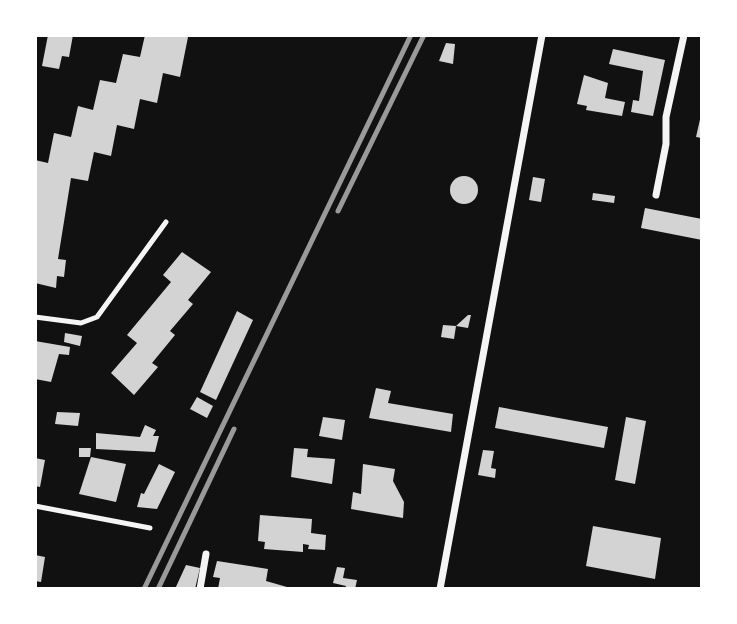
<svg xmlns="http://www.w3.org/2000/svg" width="737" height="624" font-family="'Archivo Narrow',sans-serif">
<rect width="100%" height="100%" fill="#111"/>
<g fill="#d3d3d3">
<polygon points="48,35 73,35 69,57 62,56 59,69 42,66"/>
<polygon points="145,35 188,37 180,77 163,73 157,103 140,99 134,129 117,125 111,156 94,152 88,181 71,178 58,259 66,260 64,277 57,276 56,288 35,283 35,160 48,163 54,133 71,137 78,106 93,110 100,80 116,83 123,54 140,57"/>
<polygon points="446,43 455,44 453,64 439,61"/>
<polygon points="613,49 665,60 653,116 631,112 633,100 639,101 643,71 609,64"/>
<polygon points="584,75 608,83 605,98 625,102 622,116 586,110 587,106 577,104"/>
<polygon points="701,115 702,115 702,138 696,137"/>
<circle cx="464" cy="190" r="14"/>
<polygon points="533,177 545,179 541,202 529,200"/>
<polygon points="593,193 615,196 614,203 592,200"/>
<polygon points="645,208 702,219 702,240 641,228"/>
<polygon points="182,252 211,272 188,300 193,304 170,331 175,335 152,363 158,367 134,395 111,373 137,343 127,335 171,282 163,275"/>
<polygon points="237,311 253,320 216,400 200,392"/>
<polygon points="468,315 471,315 468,328 456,326 454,339 441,337 443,325 456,326"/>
<polygon points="65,333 82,336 80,346 64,342"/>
<polygon points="35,341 70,347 69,355 59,354 51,382 35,379"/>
<polygon points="376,388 391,391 388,403 453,414 451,432 369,418"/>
<polygon points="197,397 213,406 207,418 190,409"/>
<polygon points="499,407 608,427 604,448 495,428"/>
<polygon points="57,412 80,413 78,426 55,424"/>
<polygon points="323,417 345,420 342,440 319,436"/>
<polygon points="626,417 646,421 635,484 615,480"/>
<polygon points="145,425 156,430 153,436 159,436 155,452 96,449 96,433 140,437"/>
<polygon points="79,448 91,448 90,457 79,457"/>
<polygon points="294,448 308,449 307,457 335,459 332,484 291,477"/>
<polygon points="483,450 494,451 491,468 496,469 495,478 478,475"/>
<polygon points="91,457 126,464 116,502 79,494"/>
<polygon points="35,458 45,460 40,487 35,486"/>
<polygon points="159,464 175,472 157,509 137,507 141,493 144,494"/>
<polygon points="363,464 395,469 393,481 404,502 403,518 351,509 353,492 361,494"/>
<polygon points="260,515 312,519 311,533 326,535 325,550 308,549 309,545 303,544 303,552 264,549 265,542 258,541"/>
<polygon points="593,526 661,538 655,579 586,566"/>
<polygon points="35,555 45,557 41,582 35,581"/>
<polygon points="217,561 268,569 266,581 294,589 218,589 220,578 213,577"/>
<polygon points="186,565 200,568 195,589 175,589"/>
<polygon points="337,567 345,568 343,578 357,580 355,589 345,589 346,586 333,583"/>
</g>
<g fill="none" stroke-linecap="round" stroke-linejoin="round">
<g stroke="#f5f5f5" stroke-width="5">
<polyline points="35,317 81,323 97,317 166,222"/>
<polyline points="35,506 150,528"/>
</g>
<g stroke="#f5f5f5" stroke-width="7">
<polyline points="656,195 666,144 666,117 684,35"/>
<polyline points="200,589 206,554"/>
<polyline points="440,589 542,35"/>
</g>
<g stroke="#9a9a9a" stroke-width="5">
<polyline points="338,211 424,35"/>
<polyline points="144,589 411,35"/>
<polyline points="158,589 234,429"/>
</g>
</g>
<rect width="737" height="624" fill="none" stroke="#ffffff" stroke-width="74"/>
</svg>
